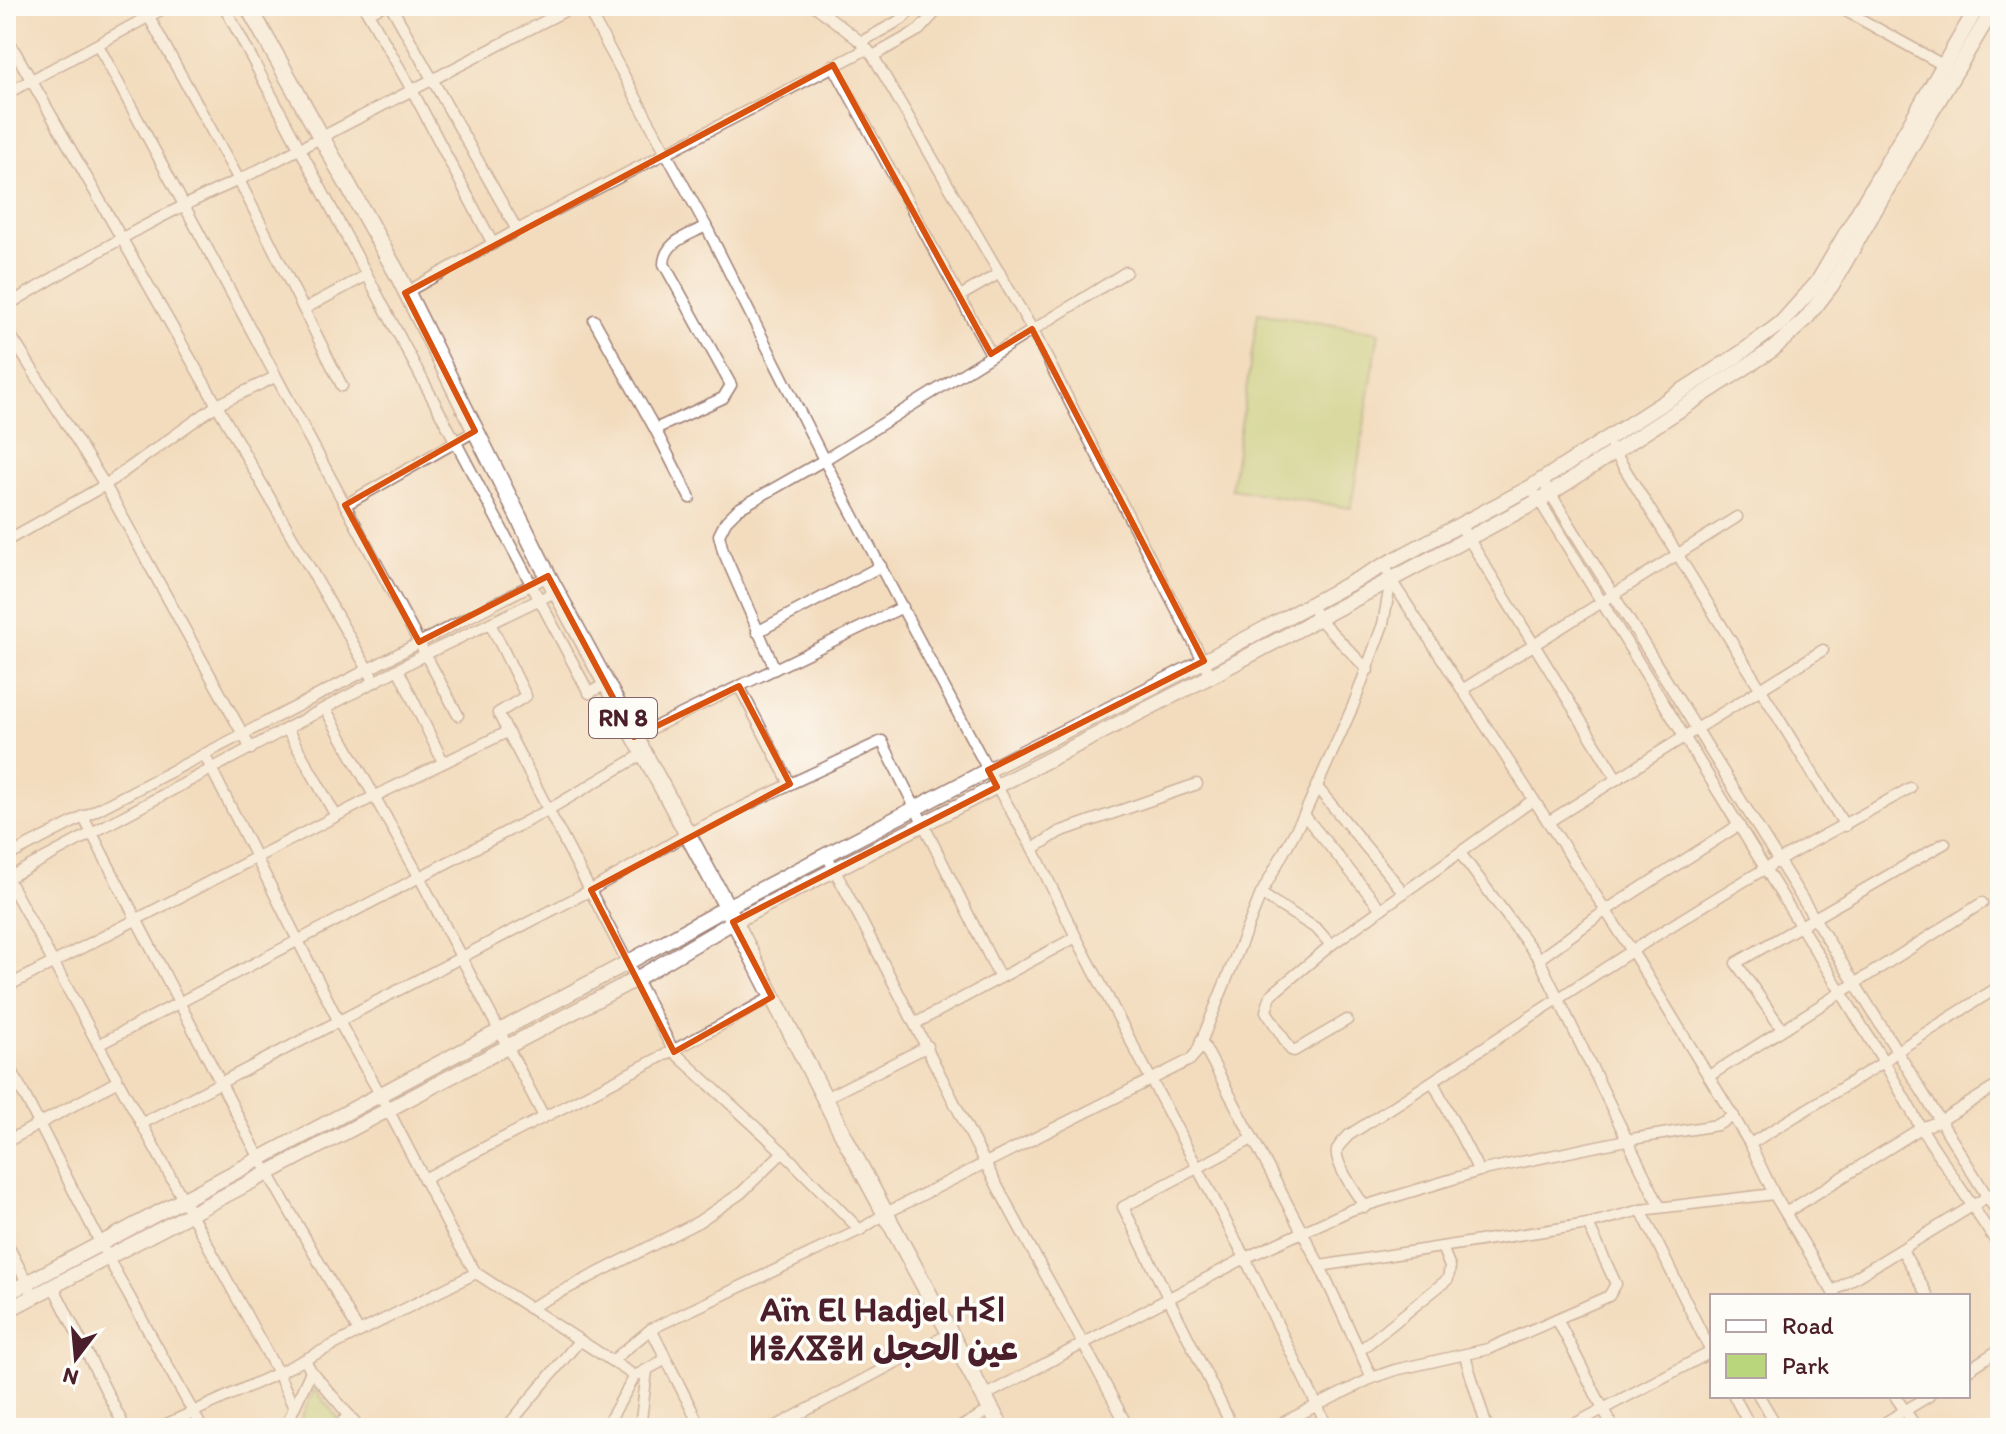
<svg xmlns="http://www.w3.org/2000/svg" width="2006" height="1434" font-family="Itim,'Playpen Sans Arabic','Noto Sans Tifinagh',sans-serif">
<rect width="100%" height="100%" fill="#fdfcf7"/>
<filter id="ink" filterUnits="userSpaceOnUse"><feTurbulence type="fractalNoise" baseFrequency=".0125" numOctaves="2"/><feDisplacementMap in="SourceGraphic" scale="16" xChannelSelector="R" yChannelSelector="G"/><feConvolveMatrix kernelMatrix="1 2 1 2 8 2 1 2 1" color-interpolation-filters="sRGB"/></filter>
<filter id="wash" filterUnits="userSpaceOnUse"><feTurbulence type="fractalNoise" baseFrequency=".006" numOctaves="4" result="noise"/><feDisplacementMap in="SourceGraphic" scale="32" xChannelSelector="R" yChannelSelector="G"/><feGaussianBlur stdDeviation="1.8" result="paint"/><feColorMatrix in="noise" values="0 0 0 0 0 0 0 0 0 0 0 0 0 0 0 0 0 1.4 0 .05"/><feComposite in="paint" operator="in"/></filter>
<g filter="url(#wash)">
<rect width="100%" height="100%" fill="#f3dcbe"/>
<g fill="#bad67c" stroke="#827a54" stroke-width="2">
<polygon points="1258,313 1379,332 1351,508 1231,489"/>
<polygon points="314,1389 339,1419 329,1428 297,1428"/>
</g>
</g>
<g filter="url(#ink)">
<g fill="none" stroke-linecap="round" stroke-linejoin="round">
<g stroke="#9e7e74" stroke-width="13">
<g id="minor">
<polyline points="224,6 589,693 606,684"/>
<polyline points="364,6 412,90 493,244"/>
<polyline points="391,6 517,230"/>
<polyline points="586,6 706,226 824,460 997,787 1033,849 1076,937 1245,1258 1328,1428"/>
<polyline points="815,6 861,42 873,56 1032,329 1211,676"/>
<polyline points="1837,6 1943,65"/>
<polyline points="368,13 382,6"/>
<polyline points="149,17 239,180 342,386"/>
<polyline points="6,36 375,682"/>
<polyline points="861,42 902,19 914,6"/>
<polyline points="98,45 458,715"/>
<polyline points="873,56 919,30 941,6"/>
<polyline points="833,65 991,354"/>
<polyline points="6,94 168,6"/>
<polyline points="405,293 517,230 867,49"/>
<polyline points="960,296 1000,273"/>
<path d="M 6,306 C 82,261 157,215 239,180 L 574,6"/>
<polyline points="304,309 367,275"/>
<polyline points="594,320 655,429 690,498"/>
<polyline points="6,328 105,485 251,749"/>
<path d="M 655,429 L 723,398 L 731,385 L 664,264 C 665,241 688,236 706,226"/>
<polyline points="1612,448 1845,826"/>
<polyline points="1542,480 2000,1217"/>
<polyline points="1531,487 1884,1062 1921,1128 2000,1248"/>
<polyline points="345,505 475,431"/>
<polyline points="1460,525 1617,779"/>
<polyline points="6,541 105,485 217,405 275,377"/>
<polyline points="1385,565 1391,580 1632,951 1750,1144 1774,1194 1835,1296"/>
<polyline points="1310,603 1318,618 1368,670"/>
<polyline points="490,623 526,696 498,713 674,1052 783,1152 860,1230"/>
<polyline points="757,632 881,566"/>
<polyline points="398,669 443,762"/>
<polyline points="775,669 723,551 719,535 726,521 738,509 824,460 1126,272"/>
<polyline points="1462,690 1737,517"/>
<polyline points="325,708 420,878 544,1117"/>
<polyline points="287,729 336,816"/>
<polyline points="634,737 903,607"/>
<polyline points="204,754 338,1020 380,1094 453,1235 476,1273 635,1376 666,1359"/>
<polyline points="790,784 882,741 1000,978"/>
<polyline points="1316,786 1404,893"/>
<polyline points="1304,815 1381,909"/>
<polyline points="83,816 260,1159 359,1332"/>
<polyline points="1548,822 1823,650"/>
<polyline points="1033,849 1059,832 1197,784"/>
<polyline points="1460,853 1539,959 1660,1207"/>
<path d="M 826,854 C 881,956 932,1059 984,1161 C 1031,1251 1082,1338 1128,1428"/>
<polyline points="6,857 548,576"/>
<polyline points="6,876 278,1373 294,1408"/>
<polyline points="6,879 426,654 557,591"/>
<polyline points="1261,894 1317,929 1331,945 1533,800"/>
<polyline points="1331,945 1271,995 1266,1011 1291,1050 1294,1051 1347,1020"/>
<polyline points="1539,959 1605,911 1739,825"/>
<polyline points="6,987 375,796 507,732"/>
<polyline points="916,1023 1076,937"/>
<polyline points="1782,1029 1736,963 1945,843"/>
<polyline points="1201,1040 1320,1266 1372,1378"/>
<polyline points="98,1045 548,810 643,754"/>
<polyline points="6,1059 108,1258 202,1428"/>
<polyline points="1709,1076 1982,903"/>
<polyline points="1433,1082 1479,1171"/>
<polyline points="825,1098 928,1046"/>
<polyline points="141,1124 591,890 687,834 790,784 739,686"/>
<polyline points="6,1142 118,1081"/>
<polyline points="1750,1144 1884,1062 1897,1051 2000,986"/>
<path d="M 424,1179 C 540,1118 658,1061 772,997"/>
<path d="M 1365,1207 C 1357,1194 1334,1164 1337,1150 C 1339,1144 1345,1140 1349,1135 C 1492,1044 1631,947 1778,861 C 1821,836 1867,813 1910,788"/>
<polyline points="1641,1210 1712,1354"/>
<polyline points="1787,1212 1921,1128 1940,1121 2000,1084"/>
<polyline points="6,1242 34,1296"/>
<polyline points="1902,1250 1928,1296"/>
<polyline points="1320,1266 1588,1224 1641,1210 1774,1194"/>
<polyline points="53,1286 125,1428"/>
<polyline points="1833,1291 2000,1189"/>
<polyline points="529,1308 698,1222 741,1193 783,1152"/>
<polyline points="1557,1319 1613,1428"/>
<polyline points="651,1329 701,1428"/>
<polyline points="1359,1351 1448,1279 1450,1267 1442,1247"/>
<polyline points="1465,1356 1487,1428"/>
<polyline points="305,1360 311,1371 360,1428"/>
<polyline points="613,1360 651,1329 860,1230 886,1213 1190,1060 1197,1052 1261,894 1304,815 1353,706 1383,624 1391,580"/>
<polyline points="1968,1370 2000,1349"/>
<polyline points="984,1396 1245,1258 1351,1210 1479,1171 1626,1140 1717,1125 1734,1116"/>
<polyline points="1734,1396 1751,1428"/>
<polyline points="1759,1396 1778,1428"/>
<polyline points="1895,1396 1917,1428"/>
<polyline points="158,1428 278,1373 476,1273"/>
<polyline points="285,1428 311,1371"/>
<polyline points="336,1428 349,1415"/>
<polyline points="506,1428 579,1341"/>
<polyline points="605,1428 635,1376"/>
<polyline points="640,1428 647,1371"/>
<polyline points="773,1428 951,1333"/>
<polyline points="959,1428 992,1409"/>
<polyline points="1233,1428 1123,1207 1252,1139"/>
<polyline points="1272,1428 1372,1378 1395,1370 1488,1349 1609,1296 1616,1284 1588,1224"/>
<polyline points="1567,1428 1711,1352"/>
<polyline points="1876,1428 1929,1396"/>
</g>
</g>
<g stroke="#9e7e74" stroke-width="17">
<g id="secondary">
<polyline points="6,1294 627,963 727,907 988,770 1204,661 1531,487 1738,355 1781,323 1817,283 1978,6"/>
<polyline points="6,1311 636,979 733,922 1211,676 1540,500 1772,350 1805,320 1832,285 1922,128 1995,6"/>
</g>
</g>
<g stroke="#9e7e74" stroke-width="19">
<polyline id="primary" points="248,6 397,273 548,576 727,907 849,1146 1001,1428"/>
</g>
<use href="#minor" stroke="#fff" stroke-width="10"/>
<use href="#secondary" stroke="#fff" stroke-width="14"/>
<use href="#primary" stroke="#fff" stroke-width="16"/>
</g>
</g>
<path d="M0 0H2006V1434H0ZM 833,65 L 991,354 L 1032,329 L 1204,661 L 988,770 L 997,787 L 733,922 L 772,997 L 674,1052 L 591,890 L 790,784 L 739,686 L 634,737 L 548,576 L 419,642 L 345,505 L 475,431 L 405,293 Z" fill="#f3dcbe" fill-opacity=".55" fill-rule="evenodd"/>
<path fill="none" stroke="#d8530f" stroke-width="6" stroke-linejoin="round" d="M 833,65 L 991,354 L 1032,329 L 1204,661 L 988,770 L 997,787 L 733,922 L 772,997 L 674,1052 L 591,890 L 790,784 L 739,686 L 634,737 L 548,576 L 419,642 L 345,505 L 475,431 L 405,293 Z"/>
<g text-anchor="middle" stroke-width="7" stroke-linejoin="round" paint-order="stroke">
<rect fill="#fdfcf7" stroke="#806168" stroke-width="2" x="589" y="698" width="68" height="40" rx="6"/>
<g font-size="24" font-weight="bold" fill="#4a1f2b">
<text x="623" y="726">RN 8</text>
</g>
<g font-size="34" font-weight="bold" fill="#4a1f2b" stroke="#fdfcf7">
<text x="883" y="1321">Aïn El Hadjel ⵄⵉⵏ<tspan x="883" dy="39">ⵍⴻⵃⴵⴻⵍ عين الحجل</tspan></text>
</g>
</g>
<rect width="2006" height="1434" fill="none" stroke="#fdfcf7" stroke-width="32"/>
<rect x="1710" y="1294" width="260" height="104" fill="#fdfcf7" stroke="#b5a4a5" stroke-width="2"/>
<rect x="1726" y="1320" width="40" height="12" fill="#ffffff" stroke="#b5a4a5" stroke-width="2"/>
<text x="1782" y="1334" font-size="24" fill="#4a1f2b">Road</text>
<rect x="1726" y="1354" width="40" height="24" fill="#bad67c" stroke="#b5a4a5" stroke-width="2"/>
<text x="1782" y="1374" font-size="24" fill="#4a1f2b">Park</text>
<g transform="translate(76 1358) rotate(196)" stroke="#fdfcf7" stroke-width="6" paint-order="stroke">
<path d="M0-6L14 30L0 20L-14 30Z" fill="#4a1f2b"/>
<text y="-12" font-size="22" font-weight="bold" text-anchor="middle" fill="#4a1f2b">N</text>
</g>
</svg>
